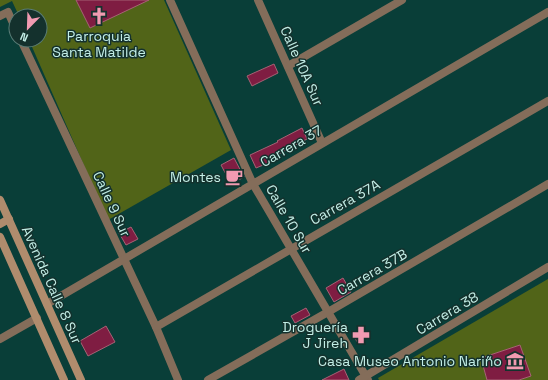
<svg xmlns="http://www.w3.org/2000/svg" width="548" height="380" font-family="'Space Grotesk',sans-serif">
<rect width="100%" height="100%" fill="#093e38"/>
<g fill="#516418">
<polygon points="0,0 164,0 231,150 108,220 29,40 40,40 40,16 19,16 12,1 0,7"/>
<polygon points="548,279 548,380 379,380 378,378"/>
</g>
<g fill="#7f1d42" stroke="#a66274">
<polygon points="76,0 149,0 90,28"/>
<polygon points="274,64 278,73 252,86 247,76"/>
<polygon points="302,128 307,139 271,158 273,161 256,168 250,155 278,142 277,141"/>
<polygon points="234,158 244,177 231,184 221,165"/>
<polygon points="131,227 138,239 126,245 119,233"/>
<polygon points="343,278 351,292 334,302 326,288"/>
<polygon points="306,308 310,315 295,323 291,316"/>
<polygon points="106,326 115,342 88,356 80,341"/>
<polygon points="363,328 368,337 358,343 352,334"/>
<polygon points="520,345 531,376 519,380 487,380 481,358"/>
<polygon points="344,369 349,380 322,380"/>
</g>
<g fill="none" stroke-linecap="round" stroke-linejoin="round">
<g stroke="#846d5a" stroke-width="8">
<polyline points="170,0 253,184 368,380"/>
<polyline points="258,0 322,143"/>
<polyline points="0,16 8,12 16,30"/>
<polyline points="21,40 156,327 178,380"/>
<polyline points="288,66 402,0"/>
<polyline points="47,304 548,12"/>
<path d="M 156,327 C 286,251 418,177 548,101"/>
<polyline points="0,339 37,318"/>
<polyline points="208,380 328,312 548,184"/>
<polyline points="359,380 548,267"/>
</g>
<g stroke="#b08c6d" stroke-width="8">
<polyline points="0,200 81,380"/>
<polyline points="0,224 9,219"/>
<polyline points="0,237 64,380"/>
</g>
</g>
<defs>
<g id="church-bare" transform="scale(1.38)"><path d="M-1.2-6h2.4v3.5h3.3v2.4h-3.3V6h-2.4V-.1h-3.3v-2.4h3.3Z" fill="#f19ab1" stroke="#14312d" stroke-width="2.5" paint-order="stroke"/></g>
<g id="cafe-bare" transform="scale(1.38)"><path d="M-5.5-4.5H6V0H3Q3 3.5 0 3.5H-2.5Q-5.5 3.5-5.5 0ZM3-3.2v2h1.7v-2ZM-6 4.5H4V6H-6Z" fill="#f19ab1" stroke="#14312d" stroke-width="2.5" paint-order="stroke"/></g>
<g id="pharmacy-bare" transform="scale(1.38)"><path d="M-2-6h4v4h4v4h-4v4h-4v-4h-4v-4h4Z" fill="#f19ab1" stroke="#14312d" stroke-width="2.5" paint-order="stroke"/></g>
<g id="museum-bare" transform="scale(1.38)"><path d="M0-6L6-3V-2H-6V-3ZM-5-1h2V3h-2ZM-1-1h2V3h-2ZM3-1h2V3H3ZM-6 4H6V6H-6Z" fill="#f19ab1" stroke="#14312d" stroke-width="2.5" paint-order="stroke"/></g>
</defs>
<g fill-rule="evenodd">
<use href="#church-bare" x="99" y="16"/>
<use href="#cafe-bare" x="234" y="177"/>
<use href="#pharmacy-bare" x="361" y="335"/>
<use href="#museum-bare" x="515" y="361"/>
</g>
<g text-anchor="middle" stroke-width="3" stroke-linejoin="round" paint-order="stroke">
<g font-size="14" fill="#c3eee6" stroke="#14312d" text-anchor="end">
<text x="99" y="41" text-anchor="middle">Parroquia<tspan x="99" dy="16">Santa Matilde</tspan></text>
<text x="221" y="182">Montes</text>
<text x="348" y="332">Droguería<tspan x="348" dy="16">J Jireh</tspan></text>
<text x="502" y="366">Casa Museo Antonio Nariño</text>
</g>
<g font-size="14" fill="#c3eee6" stroke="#14312d">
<text transform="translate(302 66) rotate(66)" y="5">Calle 10A Sur</text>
<text transform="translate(291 146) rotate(-30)" y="5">Carrera 37</text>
<text transform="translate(345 202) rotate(-29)" y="5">Carrera 37A</text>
<text transform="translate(112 204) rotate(65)" y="5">Calle 9 Sur</text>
<text transform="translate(289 219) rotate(60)" y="5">Calle 10 Sur</text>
<text transform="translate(372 272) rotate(-30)" y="5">Carrera 37B</text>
<text transform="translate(52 285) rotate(66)" y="5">Avenida Calle 8 Sur</text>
<text transform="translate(447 313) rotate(-31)" y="5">Carrera 38</text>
</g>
</g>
<g transform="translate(28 28) rotate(203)"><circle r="19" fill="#14312d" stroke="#5a7d77"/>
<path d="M0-3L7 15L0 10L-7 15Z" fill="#f19ab1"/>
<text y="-6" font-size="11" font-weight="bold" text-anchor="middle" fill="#c3eee6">N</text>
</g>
</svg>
